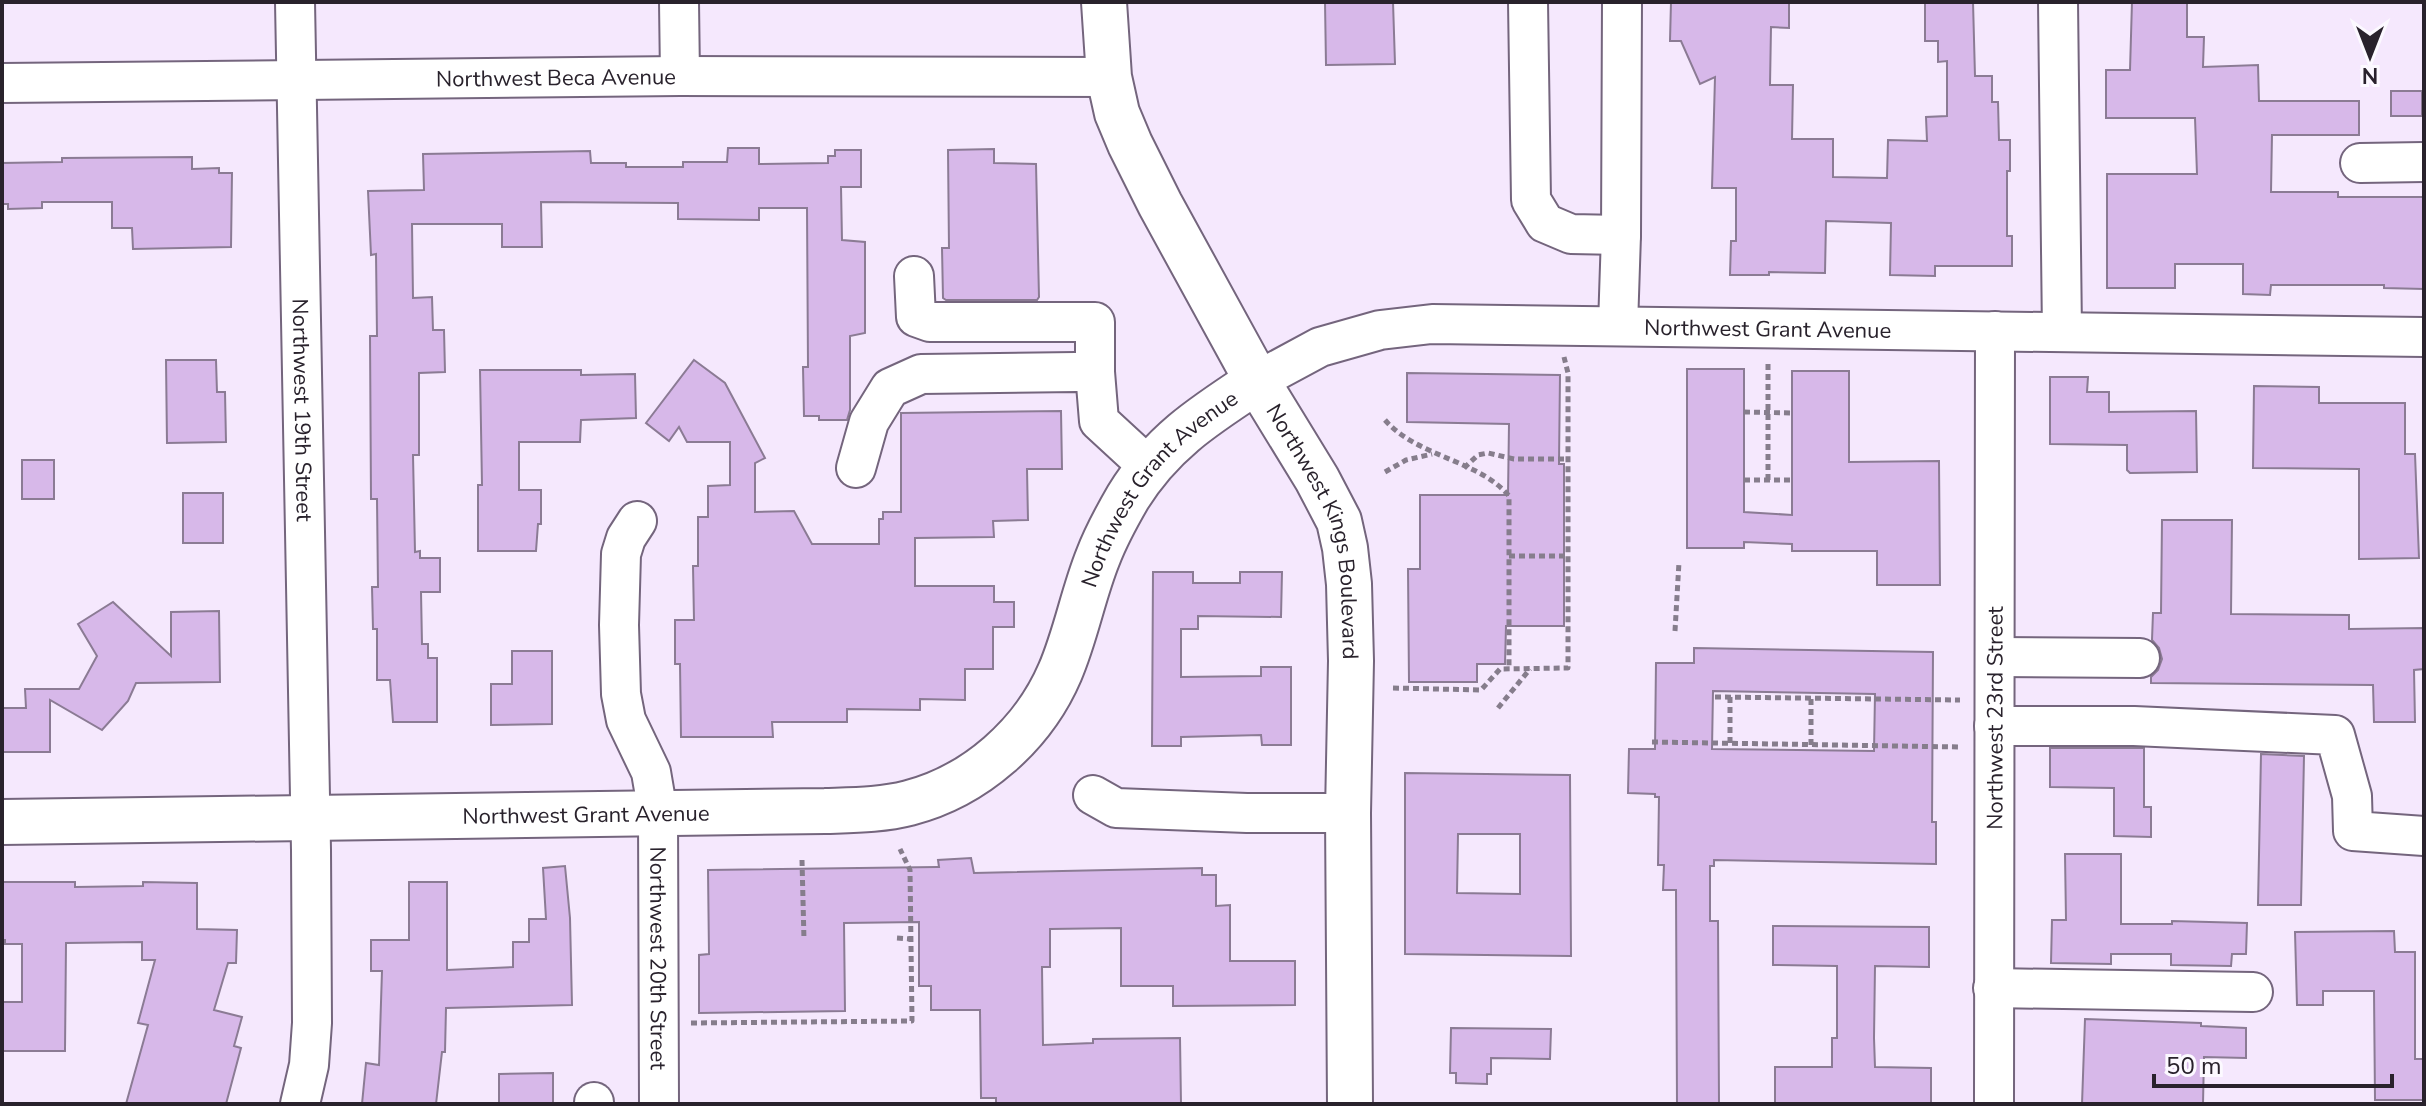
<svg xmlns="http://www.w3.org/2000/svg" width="2426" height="1106" font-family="'Nunito Sans',sans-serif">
<rect width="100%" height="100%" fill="#f5e8fd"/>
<g fill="#d7b8e9" stroke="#8b7b94" stroke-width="2" fill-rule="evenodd">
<polygon points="1325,2 1393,2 1395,64 1326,65"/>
<polygon points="1671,2 1789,2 1789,28 1771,27 1770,85 1793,85 1792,139 1833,139 1833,177 1887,178 1888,140 1927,141 1926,117 1947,116 1947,61 1938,62 1938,41 1925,41 1925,3 1973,2 1975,76 1992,76 1992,102 1998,102 1999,140 2010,140 2010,171 2007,171 2007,236 2012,236 2012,266 1935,266 1935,276 1890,275 1891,223 1826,221 1825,273 1769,272 1769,275 1730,275 1731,241 1736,241 1736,188 1712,188 1715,77 1700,84 1681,41 1670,41"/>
<polygon points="2132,2 2187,2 2187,37 2204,37 2203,67 2258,65 2259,101 2359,101 2359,135 2272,135 2271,192 2338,192 2338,197 2424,197 2424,289 2384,288 2384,285 2271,285 2270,295 2243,294 2243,264 2175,264 2175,288 2107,288 2107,174 2197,174 2195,118 2106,118 2106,70 2130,70"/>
<rect x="2391" y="91" width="31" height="25"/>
<polygon points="728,148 759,148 759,164 828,163 828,156 835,156 835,150 861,150 861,187 841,187 842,240 865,242 865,333 850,336 850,410 847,420 819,420 819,416 804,416 803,367 808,367 807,208 759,208 759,220 678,219 678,203 541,202 542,247 502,247 502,224 412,224 413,298 432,297 433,330 444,330 445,372 419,373 419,455 413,455 415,552 420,551 420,558 440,558 440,592 421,592 422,644 428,644 428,658 437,658 437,722 393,722 390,680 377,680 377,629 373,629 372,587 378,587 377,499 371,499 370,336 377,336 376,254 371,255 368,191 424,190 423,154 590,151 591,163 626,163 626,167 683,167 683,162 727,162"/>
<polygon points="994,149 994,163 1036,164 1039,297 1037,300 946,300 943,298 942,248 949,248 948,150"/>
<polygon points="192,157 192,169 219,168 219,173 232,173 231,247 133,249 132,228 112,228 112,202 42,202 42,208 8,209 8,204 2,204 2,163 62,162 62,158"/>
<polygon points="166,360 216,360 217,392 225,392 226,442 167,443"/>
<polygon points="694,360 725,383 765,458 755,463 755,512 794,511 812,544 879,544 879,519 883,519 883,512 901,512 901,413 1061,411 1062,469 1027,469 1028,520 993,521 994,537 915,538 915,586 994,586 994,602 1014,602 1014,627 993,627 993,669 965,669 965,700 920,699 920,710 847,709 847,722 772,722 773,737 681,737 680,664 675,664 675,620 694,620 693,566 698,566 698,517 708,517 708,486 730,485 730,442 687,442 679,427 669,441 646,423"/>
<polygon points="1687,369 1744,369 1744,512 1792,515 1792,371 1849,371 1849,462 1939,461 1940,585 1877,585 1877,551 1792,551 1792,544 1744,542 1744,548 1687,548"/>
<polygon points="480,370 581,370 581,375 635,374 636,418 581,420 580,442 519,442 519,490 541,490 541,524 538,524 536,551 478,551 478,485 482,485"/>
<polygon points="1407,373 1560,375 1559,464 1564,464 1564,626 1506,626 1505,664 1477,664 1477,682 1409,682 1408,569 1420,569 1420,495 1508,495 1509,424 1407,422"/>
<polygon points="2050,377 2088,377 2087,392 2109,392 2109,412 2196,411 2197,472 2130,473 2127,470 2127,445 2050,444"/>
<polygon points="2254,386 2319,387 2319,403 2405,403 2405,454 2415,454 2419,558 2359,559 2359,469 2253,468"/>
<rect x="22" y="460" width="32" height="39"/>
<rect x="183" y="493" width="40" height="50"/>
<polygon points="2162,520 2232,520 2231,614 2349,615 2349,629 2424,628 2424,669 2414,670 2415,722 2374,722 2373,685 2151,683 2151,677 2158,670 2162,659 2159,648 2152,640 2153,613 2161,613"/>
<polygon points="1153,572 1193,572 1193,583 1240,583 1240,572 1282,572 1281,617 1198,616 1198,629 1181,629 1181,677 1261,676 1261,667 1291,667 1291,745 1262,745 1261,735 1181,737 1181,746 1152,746"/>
<polygon points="113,602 171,656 171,612 219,611 220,682 136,683 128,701 102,730 50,700 50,752 2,752 2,708 26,708 25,689 79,689 97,656 78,624"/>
<path d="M 1694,648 L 1933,652 L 1932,822 L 1936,822 L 1936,864 L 1714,860 L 1714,866 L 1710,866 L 1710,921 L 1718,921 L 1719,1104 L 1677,1104 L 1676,890 L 1663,890 L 1664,865 L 1658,865 L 1659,797 L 1655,797 L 1655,794 L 1628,793 L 1629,749 L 1655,749 L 1656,663 L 1694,663 ZM 1713,691 L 1875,694 L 1874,751 L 1712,749 Z"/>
<polygon points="512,651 552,651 552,724 491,725 491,684 512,684"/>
<polygon points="2050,748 2144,748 2144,807 2151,807 2151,837 2114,836 2114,788 2050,787"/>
<polygon points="2261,754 2304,756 2301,905 2258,905"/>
<path d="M 1405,773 L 1570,775 L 1571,956 L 1405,954 ZM 1458,834 L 1520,834 L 1520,894 L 1457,893 Z"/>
<polygon points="2065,854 2121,854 2121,924 2172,924 2172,921 2247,923 2246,954 2232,954 2231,966 2171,965 2171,954 2111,954 2111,964 2051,963 2052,920 2066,920"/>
<polygon points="971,858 974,873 1202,868 1202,875 1216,875 1216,906 1230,905 1230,961 1295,961 1295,1005 1173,1006 1173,986 1121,986 1121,928 1050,929 1050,967 1042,967 1043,1045 1093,1043 1093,1039 1180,1038 1181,1104 996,1104 996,1098 981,1098 980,1010 931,1010 931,986 919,986 919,922 844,923 845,1011 699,1013 699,955 709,954 708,870 937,867 939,867 938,860"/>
<polygon points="565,866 570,918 572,1005 446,1008 445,1052 442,1052 436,1104 362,1104 366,1063 379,1065 382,971 371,971 371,940 409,940 409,882 447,882 447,970 513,967 513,942 529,942 529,919 546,919 543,868"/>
<polygon points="2,882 75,882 75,887 143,886 143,882 197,883 197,929 237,930 236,963 228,963 214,1010 242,1017 234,1046 241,1048 226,1104 126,1104 148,1025 138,1023 155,960 142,960 142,942 66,943 65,1051 2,1051 2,1002 22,1002 22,944 5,944 5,940 2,940"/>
<polygon points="1773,926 1929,927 1929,967 1875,966 1874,1038 1875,1067 1931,1068 1931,1104 1775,1104 1775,1067 1832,1067 1832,1038 1837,1038 1837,966 1773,965"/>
<polygon points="2394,931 2395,952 2415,952 2415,1059 2424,1059 2424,1100 2375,1100 2374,991 2323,991 2323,1005 2297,1005 2295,932"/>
<polygon points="2085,1019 2201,1023 2201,1026 2246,1028 2246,1058 2204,1057 2203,1104 2082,1104"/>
<polygon points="1451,1028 1551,1029 1550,1059 1491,1058 1491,1074 1487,1074 1487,1084 1456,1083 1456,1073 1450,1073"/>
<polygon points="553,1073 553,1104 499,1104 499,1074"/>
</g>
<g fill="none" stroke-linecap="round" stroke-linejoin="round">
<g stroke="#74657d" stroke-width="42">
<g id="minor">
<path id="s1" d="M 295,2 L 311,850 L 312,1023 L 309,1065 L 300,1104"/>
<polyline points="679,2 680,76"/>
<polyline points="1528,2 1531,200 1545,223 1571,234 1621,235"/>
<polyline points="2058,2 2062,332"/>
<path id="s2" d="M 2,83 L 680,76 L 1109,77"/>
<polyline points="2360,163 2424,162"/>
<polyline points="914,276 916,317 930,322 1095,322 1095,372"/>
<polyline points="1618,326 1621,235 1622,2"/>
<path id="s3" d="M 1257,381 L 1320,347 L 1380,330 L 1432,324 L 2424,337"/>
<polyline points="856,468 869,422 890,388 921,374 1076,372 1095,372 1099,421 1150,468"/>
<path id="s4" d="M 637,521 L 626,538 L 621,554 L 619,625 L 621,694 L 626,720 L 651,772 L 658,813 L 659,1104"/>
<polyline points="1995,657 2140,658"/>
<polyline points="1994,726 2134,726 2335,735 2352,796 2353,831 2424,836"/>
<polyline points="1093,795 1116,808 1247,813 1348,813"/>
<polyline points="1993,988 2253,992"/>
<polyline points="594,1102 594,1104"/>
<path id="s5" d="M 1994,1104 L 1995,331"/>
</g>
</g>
<g stroke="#74657d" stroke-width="48">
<g id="major">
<path id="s6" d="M 1104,2 L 1109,77 L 1117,113 L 1130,144 L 1160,204 L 1257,381 L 1317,479 L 1339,521 L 1345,548 L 1349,584 L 1351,661 L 1348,813 L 1350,1104"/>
<path id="s7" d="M 2,822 L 825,811 C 853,810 882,810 909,803 C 975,786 1033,735 1060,672 C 1076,635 1083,594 1098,557 C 1106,536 1117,516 1128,497 C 1162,442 1205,415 1257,381"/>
</g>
</g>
<g stroke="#867d8c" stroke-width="5" stroke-dasharray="6 4" stroke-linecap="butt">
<polyline points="1744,412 1792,413"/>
<path d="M 1385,420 C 1417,457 1479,460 1509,496 L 1509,669"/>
<polyline points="1464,468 1478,455 1488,453 1514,459 1568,459"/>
<polyline points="1385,472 1406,460 1432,454"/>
<polyline points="1744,480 1792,480"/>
<polyline points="1768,480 1768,363"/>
<polyline points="1509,556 1568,556"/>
<polyline points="1675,631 1679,562"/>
<polyline points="1393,688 1481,690 1500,669 1568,668 1568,373 1564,357"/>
<polyline points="1715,697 1960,700"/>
<polyline points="1498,708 1530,669"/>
<polyline points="1652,742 1960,747"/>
<polyline points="1730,743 1730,697"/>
<polyline points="1811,745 1811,698"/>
<polyline points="802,860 804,940"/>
<polyline points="897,938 911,939"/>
<polyline points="691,1023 912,1021 910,870 900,849"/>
</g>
<use href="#minor" stroke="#fff" stroke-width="38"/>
<use href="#major" stroke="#fff" stroke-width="44"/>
</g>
<g text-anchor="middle" stroke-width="6" stroke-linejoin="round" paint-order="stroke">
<g font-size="22" fill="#29222c" stroke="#fcf9ff">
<text dy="8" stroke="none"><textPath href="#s2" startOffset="554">Northwest Beca Avenue</textPath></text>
<text dy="8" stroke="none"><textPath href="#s3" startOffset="522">Northwest Grant Avenue</textPath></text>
<text dy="8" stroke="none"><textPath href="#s1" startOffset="408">Northwest 19th Street</textPath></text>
<text dy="8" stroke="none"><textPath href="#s7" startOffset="1328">Northwest Grant Avenue</textPath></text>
<text dy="8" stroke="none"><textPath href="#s6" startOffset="580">Northwest Kings Boulevard</textPath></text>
<text dy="8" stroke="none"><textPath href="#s5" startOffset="386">Northwest 23rd Street</textPath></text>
<text dy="8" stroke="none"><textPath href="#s7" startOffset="584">Northwest Grant Avenue</textPath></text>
<text dy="8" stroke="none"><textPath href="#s4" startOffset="448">Northwest 20th Street</textPath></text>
</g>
</g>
<rect width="2426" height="1106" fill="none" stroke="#29222c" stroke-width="8"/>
<g transform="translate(2370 56) rotate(180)" stroke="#fcf9ff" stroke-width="6" paint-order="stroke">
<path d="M0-6L14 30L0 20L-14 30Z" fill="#29222c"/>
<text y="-12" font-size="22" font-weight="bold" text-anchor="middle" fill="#29222c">N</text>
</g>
<path d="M2154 1074v12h238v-12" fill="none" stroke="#29222c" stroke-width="4"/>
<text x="2166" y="1074" font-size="24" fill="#29222c" stroke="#fcf9ff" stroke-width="6" paint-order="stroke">50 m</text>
</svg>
